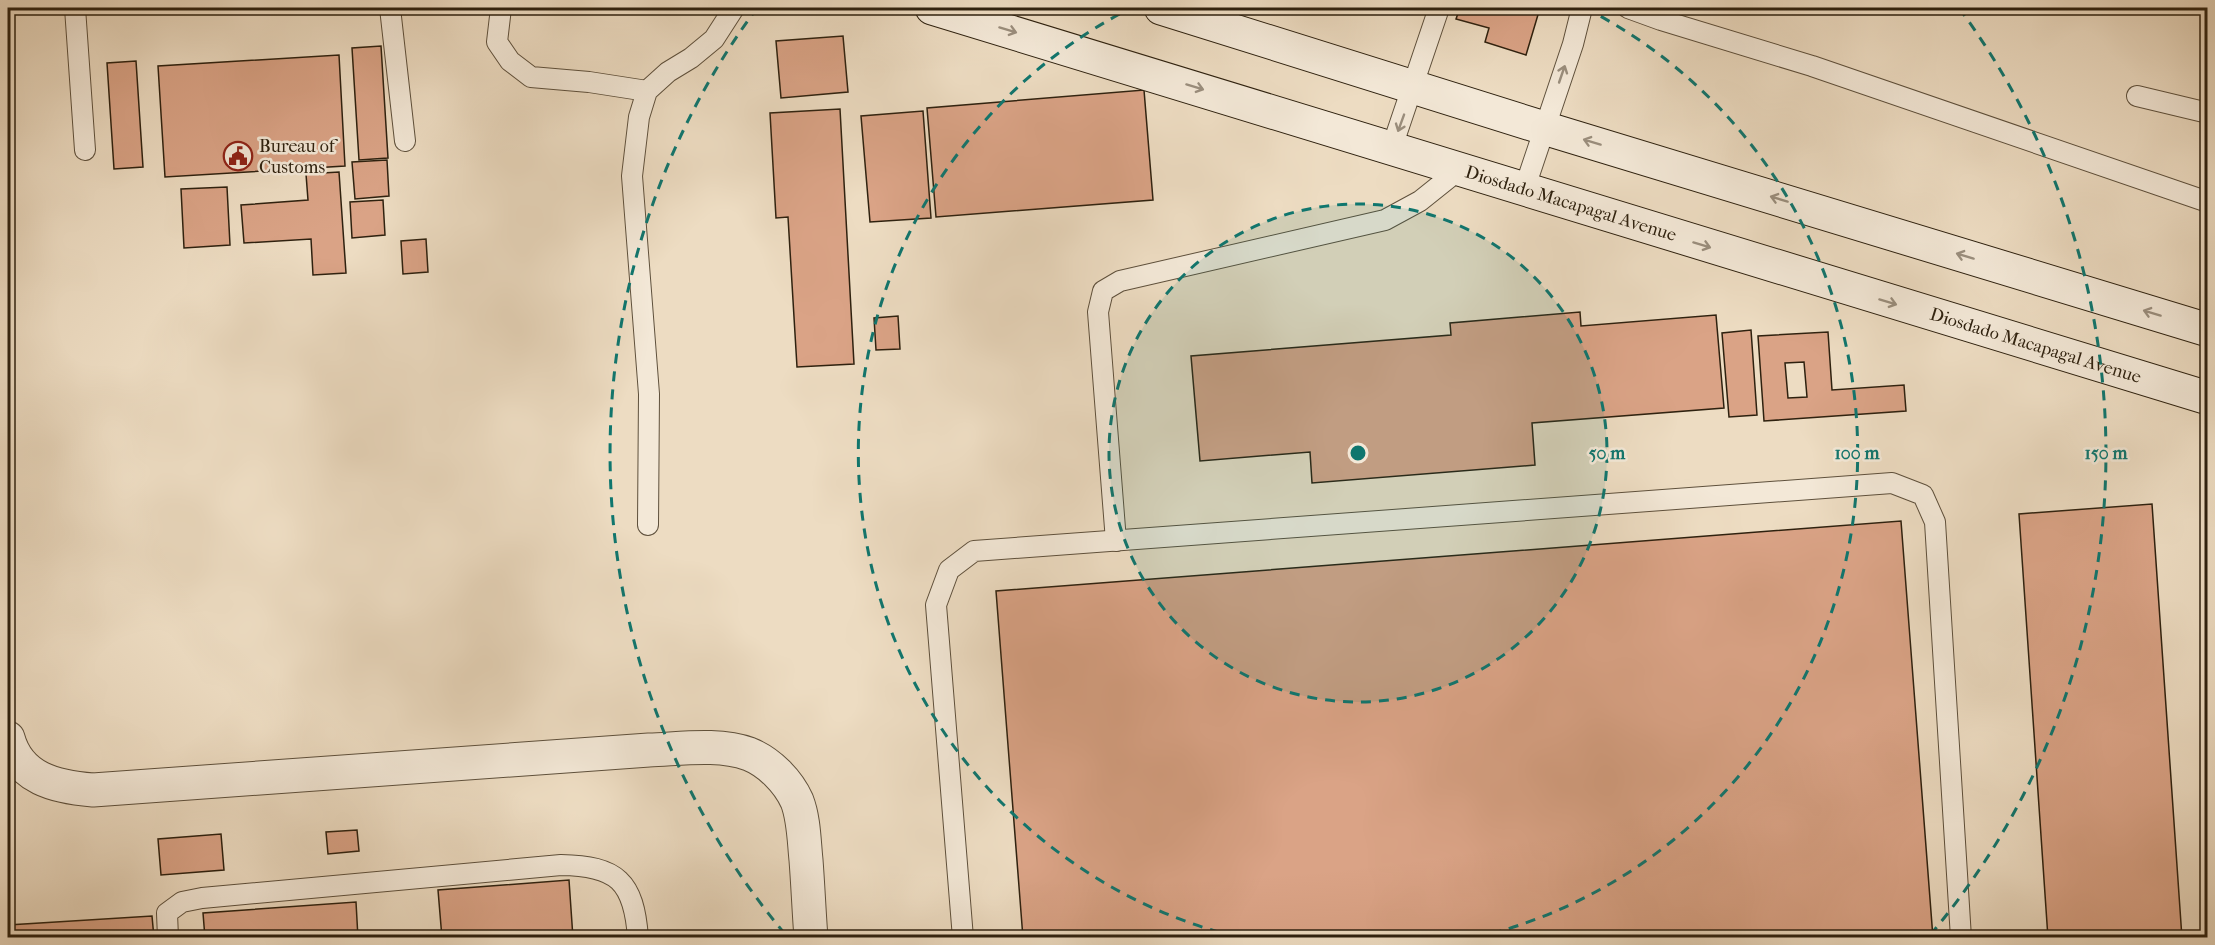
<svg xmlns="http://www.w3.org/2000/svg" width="2215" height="945" font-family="'IM FELL French Canon',serif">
<rect width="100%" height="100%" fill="#eddcc2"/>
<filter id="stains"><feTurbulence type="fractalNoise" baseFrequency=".00333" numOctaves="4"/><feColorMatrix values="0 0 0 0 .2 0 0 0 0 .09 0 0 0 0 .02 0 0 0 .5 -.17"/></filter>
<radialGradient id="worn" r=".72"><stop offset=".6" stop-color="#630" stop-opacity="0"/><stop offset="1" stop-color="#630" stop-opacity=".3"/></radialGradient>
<g fill="#daa386" stroke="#2e210f" stroke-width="1.5" fill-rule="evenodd">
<polygon points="1460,8 1540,8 1526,55 1485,42 1489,28 1456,19"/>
<polygon points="843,36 848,92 781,98 776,41"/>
<polygon points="381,46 388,158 359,160 352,48"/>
<polygon points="339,55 345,166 165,177 158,66"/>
<polygon points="136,61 143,167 114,169 107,63"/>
<polygon points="1144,90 1153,200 936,217 927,108"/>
<polygon points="840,109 854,364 797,367 788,217 776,218 770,113"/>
<polygon points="923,111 931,218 870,222 861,116"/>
<polygon points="387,160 389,196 355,199 352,162"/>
<polygon points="339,172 346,273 313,275 311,239 244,243 241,205 308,200 306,174"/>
<polygon points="227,187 230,245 184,248 181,189"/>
<polygon points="383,200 385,235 352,238 350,202"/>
<polygon points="426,239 428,272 403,274 401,241"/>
<polygon points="1580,312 1581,326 1716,315 1724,408 1532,423 1535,465 1312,483 1310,452 1200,461 1191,356 1451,335 1450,323"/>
<polygon points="898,316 900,349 876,350 874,318"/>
<polygon points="1751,330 1757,415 1729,417 1722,333"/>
<path d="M 1828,332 L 1832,390 L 1904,385 L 1906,411 L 1764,421 L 1758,336 ZM 1804,362 L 1807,397 L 1788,398 L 1785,363 Z"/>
<polygon points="2152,504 2182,938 2048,938 2019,514"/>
<polygon points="1901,521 1933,938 1023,938 996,591"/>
<polygon points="357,830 359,851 328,854 326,832"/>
<polygon points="221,834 224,870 161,875 158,839"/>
<polygon points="569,880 573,938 442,938 438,890"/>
<polygon points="356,902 358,938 205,938 203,913"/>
<polygon points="152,916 154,938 8,938 8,925"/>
</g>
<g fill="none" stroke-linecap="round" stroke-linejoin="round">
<g stroke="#5e503c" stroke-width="22">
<g id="service">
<polyline points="75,8 85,150"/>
<polyline points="390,8 405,141"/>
<polyline points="501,8 497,42 510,61 531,77 589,82 647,91"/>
<polyline points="1628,8 1661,20 1812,66 2208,202"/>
<polyline points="2137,96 2208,113"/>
<polyline points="1392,147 1439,8"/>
<polyline points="1524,190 1573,44 1582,8"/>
<polyline points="648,525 649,394 632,176 639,117 647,91 668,72 691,58 714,39 734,8"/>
<polyline points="1116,541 1098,312 1103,291 1120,281 1385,220 1420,201 1460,169"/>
<path d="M 168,938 L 167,913 L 182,902 L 202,898 L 561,865 C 617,866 634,881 638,938"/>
<polyline points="963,938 936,605 949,570 974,551 1892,483 1923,495 1935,522 1961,938"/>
</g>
</g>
<g stroke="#5e503c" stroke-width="35">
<path id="minor" d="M 8,738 C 19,779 56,787 93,790 L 649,750 C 680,749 719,743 749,754 C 769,762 788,781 797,801 C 804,819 804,841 806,860 C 808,886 809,912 811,938"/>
</g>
<g stroke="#2e210f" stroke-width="35">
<g id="secondary">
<path id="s1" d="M 932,8 L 2208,398"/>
<polyline points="1161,8 1544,128 2208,330"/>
</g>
</g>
<use href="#service" stroke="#f3e8d7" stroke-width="20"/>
<use href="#minor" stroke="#f3e8d7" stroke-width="33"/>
<use href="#secondary" stroke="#f3e8d7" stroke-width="33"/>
</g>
<defs><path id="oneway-shaft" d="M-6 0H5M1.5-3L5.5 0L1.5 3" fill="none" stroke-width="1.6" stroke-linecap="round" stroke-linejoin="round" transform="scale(1.5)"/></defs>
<g stroke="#9a8e7d">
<use href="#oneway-shaft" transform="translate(1008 30) rotate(17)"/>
<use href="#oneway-shaft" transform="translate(1562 74) rotate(-71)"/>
<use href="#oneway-shaft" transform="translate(1195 87) rotate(17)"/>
<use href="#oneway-shaft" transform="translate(1401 123) rotate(110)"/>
<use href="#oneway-shaft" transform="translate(1592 142) rotate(-163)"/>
<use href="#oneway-shaft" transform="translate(1779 199) rotate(-163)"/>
<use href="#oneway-shaft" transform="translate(1702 245) rotate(17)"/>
<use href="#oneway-shaft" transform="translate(1965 256) rotate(-163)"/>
<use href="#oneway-shaft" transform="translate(1888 302) rotate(17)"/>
<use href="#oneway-shaft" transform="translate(2152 313) rotate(-163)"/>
</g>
<circle cx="1358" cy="453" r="249" fill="#0f766e" fill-opacity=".12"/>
<g fill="none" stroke="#0f766e" stroke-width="3" stroke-dasharray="10 8">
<circle cx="1358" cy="453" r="249"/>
<path d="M1237 937A499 499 0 0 1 1131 8M1585 8A499 499 0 0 1 1479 937"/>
<path d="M785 934A748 748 0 0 1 757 8M1959 8A748 748 0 0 1 1931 934"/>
</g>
<defs>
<g id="civic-ring" transform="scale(1.5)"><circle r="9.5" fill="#f3e8d7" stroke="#8f2418" stroke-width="1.5"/><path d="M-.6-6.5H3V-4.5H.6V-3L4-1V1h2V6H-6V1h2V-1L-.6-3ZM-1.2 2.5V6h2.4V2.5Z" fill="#8f2418"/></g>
</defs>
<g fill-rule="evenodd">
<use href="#civic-ring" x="238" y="156"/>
</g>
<g text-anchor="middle" stroke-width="5" stroke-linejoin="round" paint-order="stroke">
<g font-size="18" fill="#2e210f" stroke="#f3e8d7" text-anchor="start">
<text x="259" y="152">Bureau of<tspan x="259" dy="21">Customs</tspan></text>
</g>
<g font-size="18" fill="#2e210f" stroke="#f3e8d7">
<text dy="6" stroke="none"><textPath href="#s1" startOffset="668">Diosdado Macapagal Avenue</textPath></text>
<text dy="6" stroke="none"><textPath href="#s1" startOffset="1154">Diosdado Macapagal Avenue</textPath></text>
</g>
</g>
<circle cx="1358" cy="453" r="9" fill="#0f766e" stroke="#f3e8d7" stroke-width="3"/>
<g font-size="18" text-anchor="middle" font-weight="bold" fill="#0f766e" stroke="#f3e8d7" stroke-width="5" stroke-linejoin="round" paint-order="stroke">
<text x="1607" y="459">50 m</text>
<text x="1857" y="459">100 m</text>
<text x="2106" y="459">150 m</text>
</g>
<rect width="2215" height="945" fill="none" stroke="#eddcc2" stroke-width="30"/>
<rect x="9" y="9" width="2197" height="927" fill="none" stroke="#2e210f" stroke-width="3"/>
<rect x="15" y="15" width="2185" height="915" fill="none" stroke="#2e210f" stroke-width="1.5"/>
<rect width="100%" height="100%" filter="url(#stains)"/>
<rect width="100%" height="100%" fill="url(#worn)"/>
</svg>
